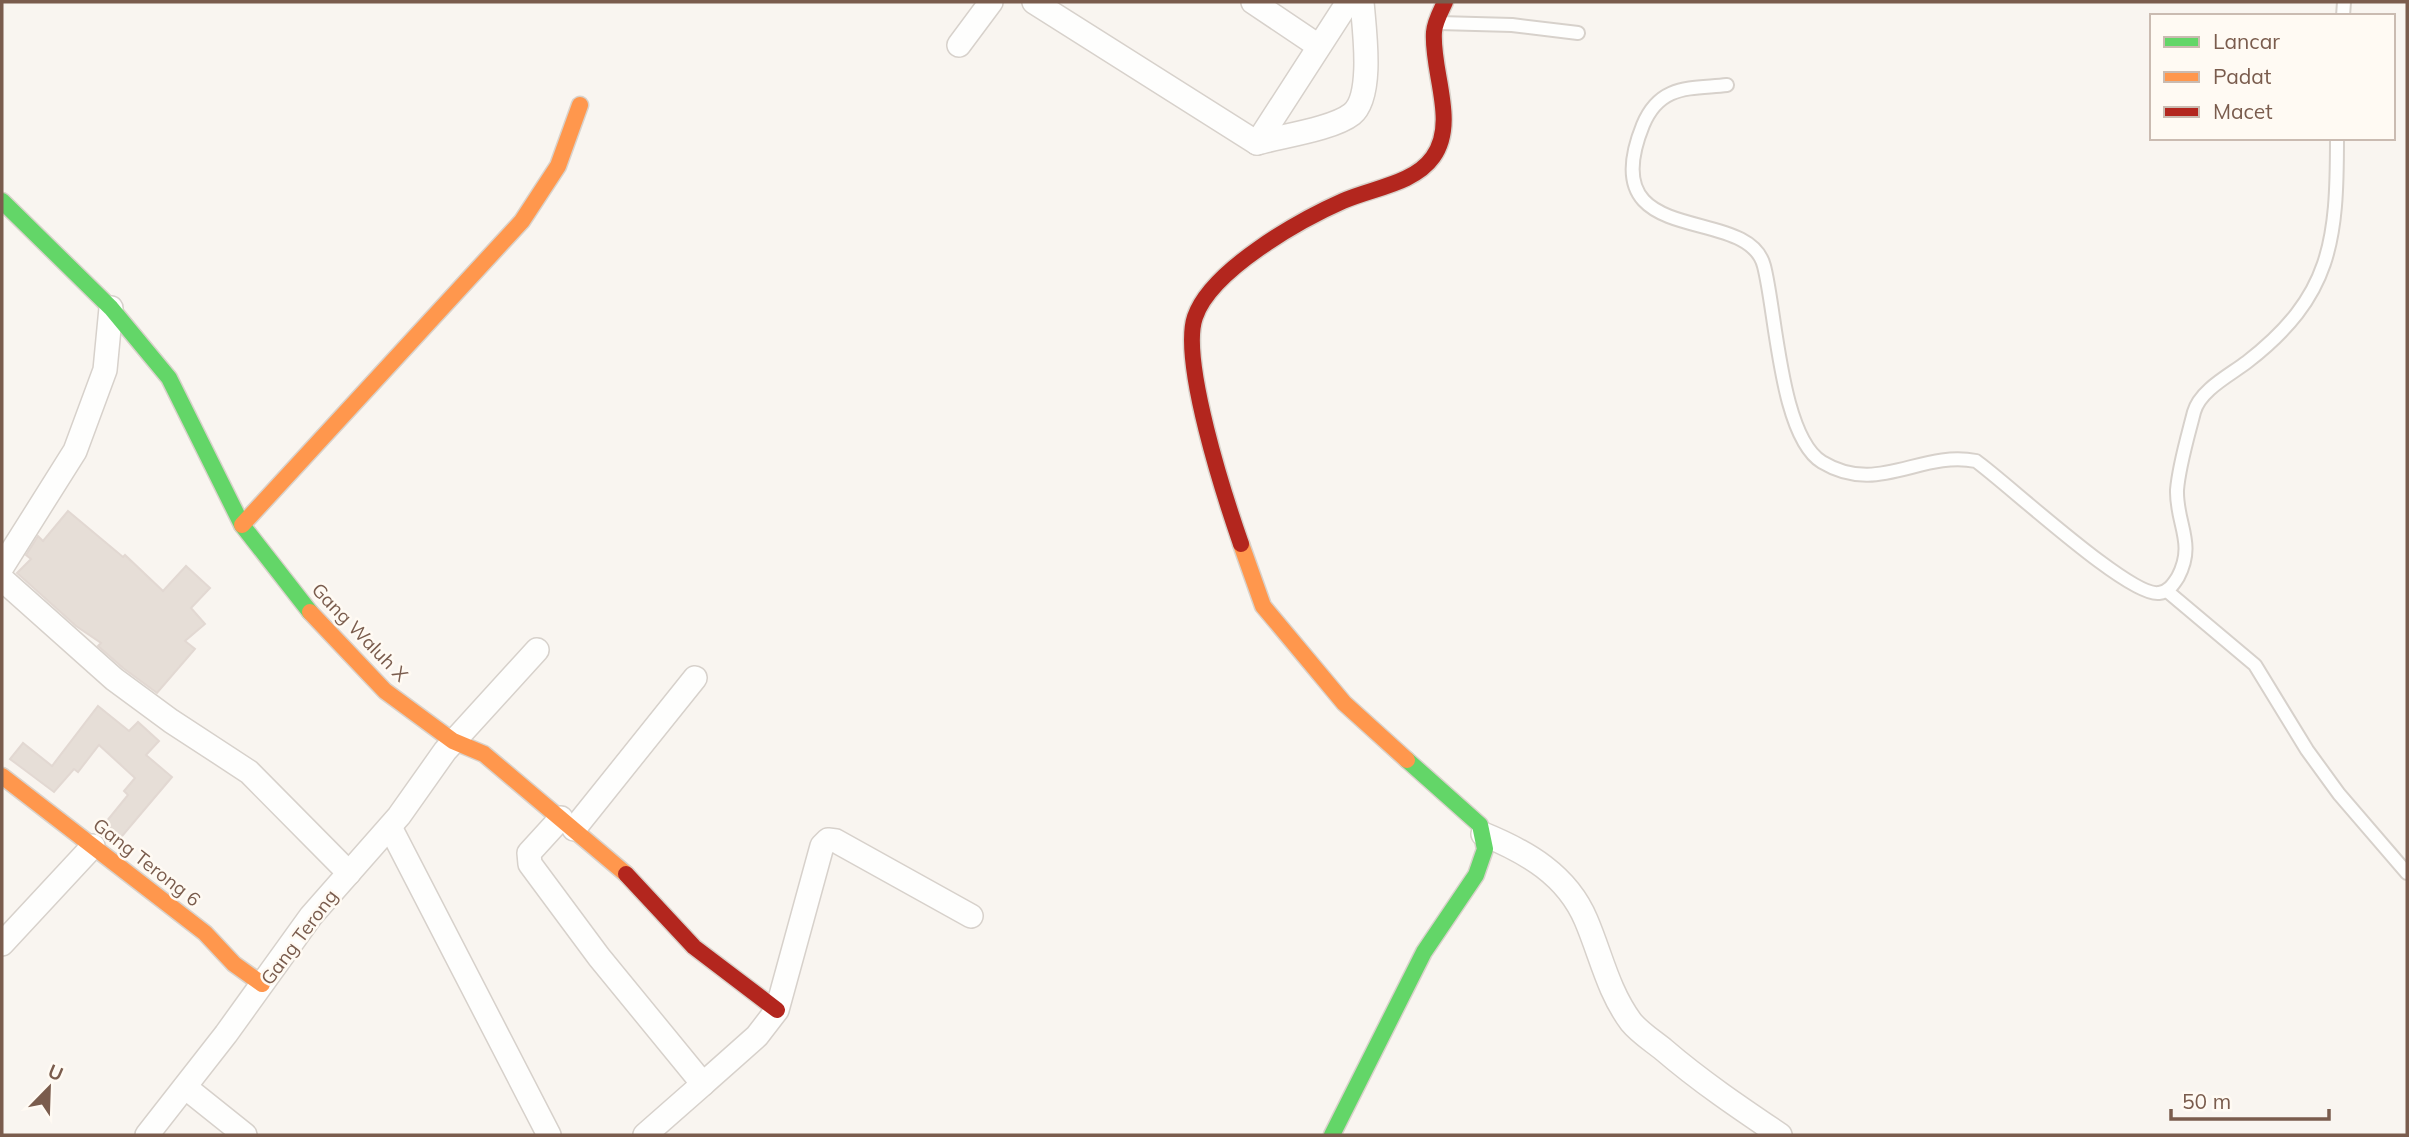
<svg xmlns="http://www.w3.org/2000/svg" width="2409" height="1137" font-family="Mulish,sans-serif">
<rect width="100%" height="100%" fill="#f9f5f0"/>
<g fill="#e6ded7" stroke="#e2d8d2" stroke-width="2">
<polygon points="68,511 123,557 125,555 163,591 186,566 210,588 191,608 205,624 185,641 195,649 157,693 123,668 98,646 101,643 76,626 17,573 31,559 26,555 38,536 43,541"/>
<polygon points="98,706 129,731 138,722 159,741 146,755 172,777 118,841 101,828 128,795 124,791 135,778 99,745 78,772 74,769 54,792 10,759 23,743 52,766"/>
</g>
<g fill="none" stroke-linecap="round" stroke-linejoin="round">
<g stroke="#d7d1cb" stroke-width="16">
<g id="lane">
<polyline points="2343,16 2344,2"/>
<polyline points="1439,23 1512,25 1578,33"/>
<path d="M 1727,85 C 1690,89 1660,84 1643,125 C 1591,253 1748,202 1764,266 C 1776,311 1780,436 1822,462 C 1878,496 1920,450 1976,461 C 2007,483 2130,598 2159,593 C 2168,592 2173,585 2178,577 C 2196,543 2176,524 2177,490 C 2179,465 2188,436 2194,412 C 2200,390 2230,375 2247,362 C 2332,296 2337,241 2337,138"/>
<polyline points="2167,591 2255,665 2307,750 2339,794 2407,873"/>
</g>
</g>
<g stroke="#d7d1cb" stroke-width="26">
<g id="street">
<path d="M 1034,2 L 1257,143 C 1282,136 1333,129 1352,114 C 1374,96 1364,28 1362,2"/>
<polyline points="1253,2 1317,45"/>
<polyline points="959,45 991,2"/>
<polyline points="1257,143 1348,2"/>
<polyline points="2,567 75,451 105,370 111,308"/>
<polyline points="2,579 114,679 171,721 249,772 349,873"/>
<polyline points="561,818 529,853 530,864 599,957 703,1084 645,1135"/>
<polyline points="390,827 549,1135"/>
<polyline points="574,829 695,678"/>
<path d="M 1483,834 C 1527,852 1567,875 1586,920 C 1601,955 1608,991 1631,1022 C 1640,1033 1653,1041 1664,1050 C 1700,1081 1740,1108 1780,1135"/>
<polyline points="2,944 93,846"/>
<polyline points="703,1084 757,1036 777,1010 822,846 828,840 836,841 971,916"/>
<polyline points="185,1087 245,1135"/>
<polyline points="147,1135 226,1034 311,916 399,816 445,751 537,650"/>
</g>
</g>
<g stroke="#d9d2cb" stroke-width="19">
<g id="fast">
<polyline points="2,201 111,308 169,378 242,525 310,612"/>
<polyline points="1332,1135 1424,952 1476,875 1485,849 1480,825 1407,760"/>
</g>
</g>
<g stroke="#d9d2cb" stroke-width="19">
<g id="slow">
<polyline points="242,525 522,221 558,166 580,105"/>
<polyline points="1241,544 1263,606 1344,703 1407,760"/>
<polyline points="310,612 385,691 453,741 484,754 626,874"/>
<polyline points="2,776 205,933 234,964 262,984"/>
</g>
</g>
<g stroke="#d9d2cb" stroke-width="19">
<g id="jam">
<path d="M 1241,544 C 1225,498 1180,360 1195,317 C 1211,270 1300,220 1343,201 C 1372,188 1414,184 1433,157 C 1458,122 1431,71 1434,32 C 1435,21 1441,11 1445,2"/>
<polyline points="626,874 694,947 777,1010"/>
</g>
</g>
<use href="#lane" stroke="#fefefd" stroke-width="12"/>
<use href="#street" stroke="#fefefd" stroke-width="23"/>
<use href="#fast" stroke="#63d668" stroke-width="16"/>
<use href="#slow" stroke="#ff974d" stroke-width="16"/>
<use href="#jam" stroke="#b3261e" stroke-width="16"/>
</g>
<g text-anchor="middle" stroke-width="5" stroke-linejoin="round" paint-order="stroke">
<g font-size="19" fill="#7a5c4d" stroke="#fffaf3">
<text transform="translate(360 632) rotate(46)" y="7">Gang Waluh X</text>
<text transform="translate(147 862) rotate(38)" y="7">Gang Terong 6</text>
<text transform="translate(299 937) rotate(-53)" y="7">Gang Terong</text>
</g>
</g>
<rect width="2409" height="1137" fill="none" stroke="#7a5c4d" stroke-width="7"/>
<rect x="2150" y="14" width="245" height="126" fill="#fffaf3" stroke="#cabbb1" stroke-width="2"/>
<rect x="2164" y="37" width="35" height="10" fill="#63d668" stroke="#cabbb1" stroke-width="2"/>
<text x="2213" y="49" font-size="21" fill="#7a5c4d">Lancar</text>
<rect x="2164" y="72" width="35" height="10" fill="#ff974d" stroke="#cabbb1" stroke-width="2"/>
<text x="2213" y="84" font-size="21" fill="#7a5c4d">Padat</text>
<rect x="2164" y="107" width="35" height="10" fill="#b3261e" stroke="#cabbb1" stroke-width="2"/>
<text x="2213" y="119" font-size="21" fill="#7a5c4d">Macet</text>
<g transform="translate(49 1088) rotate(23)" stroke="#fffaf3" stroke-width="5" paint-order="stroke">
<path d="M0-5L12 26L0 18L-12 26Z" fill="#7a5c4d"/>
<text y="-10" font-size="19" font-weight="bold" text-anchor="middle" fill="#7a5c4d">U</text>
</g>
<path d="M2171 1109v10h158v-10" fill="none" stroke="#7a5c4d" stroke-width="3.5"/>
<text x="2182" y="1109" font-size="21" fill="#7a5c4d" stroke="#fffaf3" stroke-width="5" paint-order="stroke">50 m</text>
</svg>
